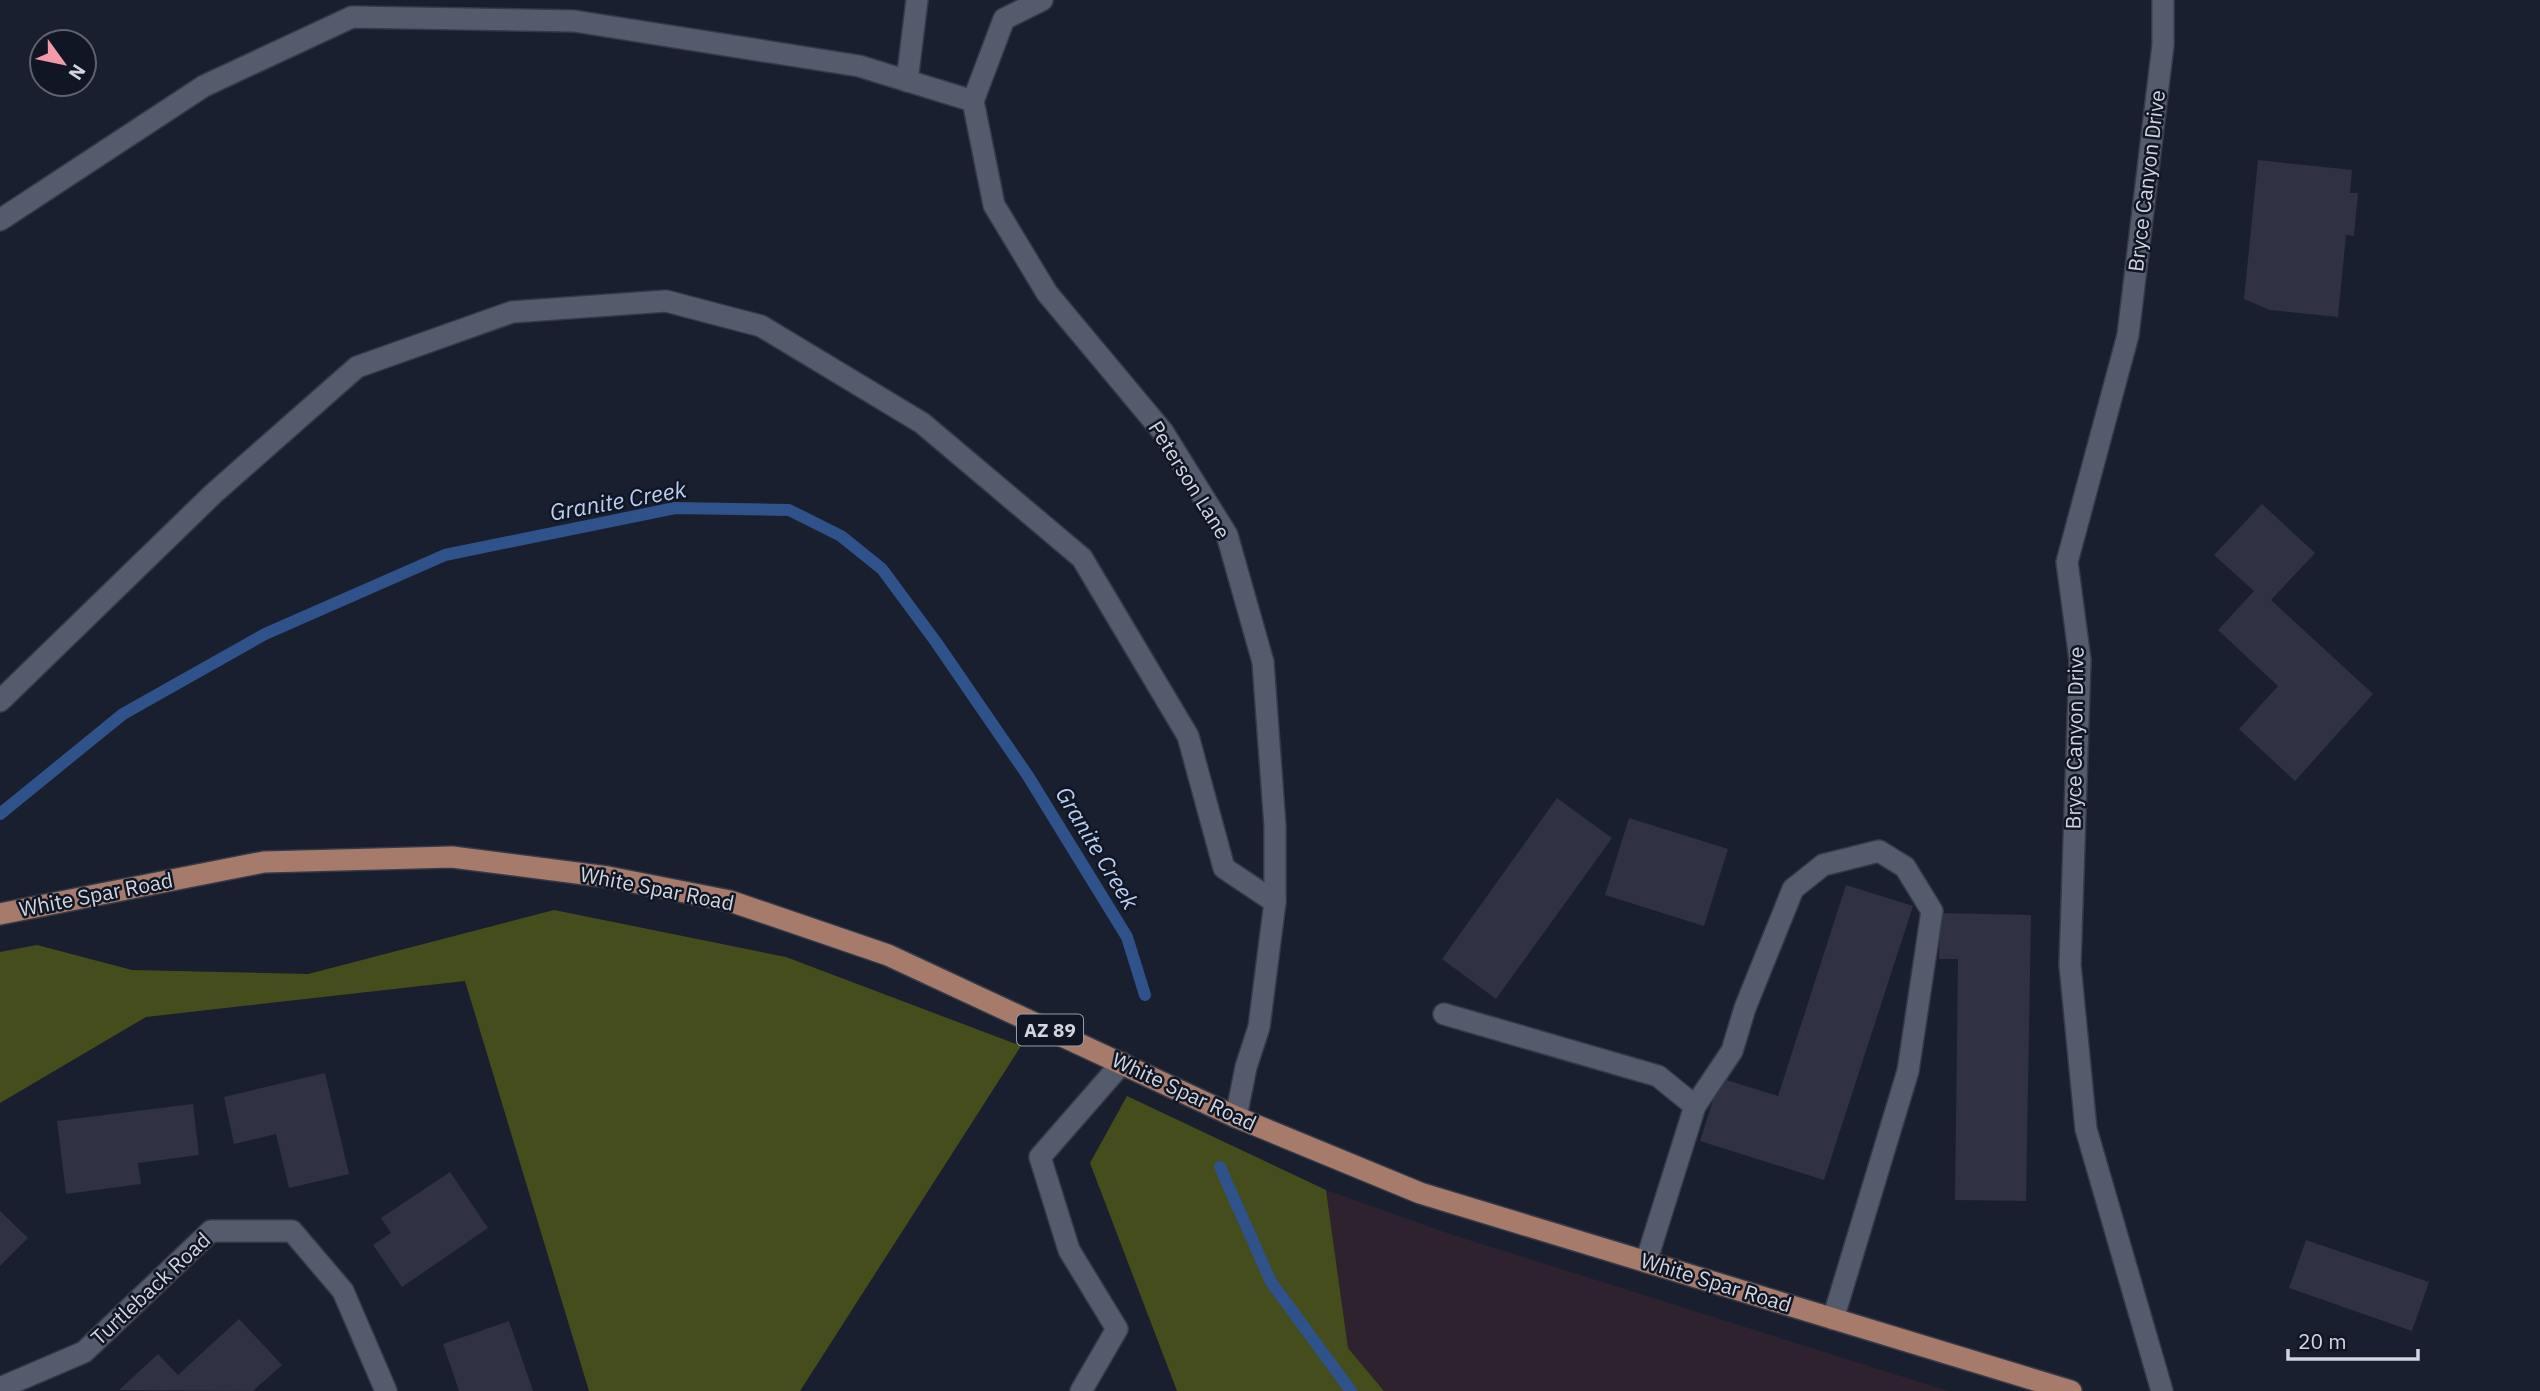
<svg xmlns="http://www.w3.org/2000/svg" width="2540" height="1391" font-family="'IBM Plex Sans',sans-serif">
<rect width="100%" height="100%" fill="#1a1f2f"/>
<polygon fill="#2f222f" points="1326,1190 1450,1234 1948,1391 1384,1391 1348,1348"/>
<g fill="#444d1b">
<polygon points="554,910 786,957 1021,1046 800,1391 589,1391 465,981 146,1017 0,1103 0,952 37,945 132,970 308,974"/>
<polygon points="1127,1096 1326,1190 1348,1348 1384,1391 1177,1391 1090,1163"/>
</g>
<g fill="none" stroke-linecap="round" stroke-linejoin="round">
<g stroke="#2f528a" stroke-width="12">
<polyline points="0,814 123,714 265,634 445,555 675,508 789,510 841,536 882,569 936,642 1028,776 1127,937 1145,995"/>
<polyline points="1220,1167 1271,1282 1351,1391"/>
</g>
</g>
<g fill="#303142">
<polygon points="2258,160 2352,170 2350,193 2358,193 2354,236 2346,235 2338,317 2270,310 2244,299"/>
<polygon points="2262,504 2315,553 2271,600 2373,694 2295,781 2239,729 2278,686 2218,630 2254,591 2214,555"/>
<polygon points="1557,798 1612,838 1496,999 1442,959"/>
<polygon points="1629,818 1728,849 1704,926 1605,895"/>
<polygon points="1846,885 1913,906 1824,1180 1700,1141 1720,1078 1778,1096"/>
<polygon points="1940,913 2031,915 2026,1201 1955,1200 1958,959 1939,959"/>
<polygon points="325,1073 349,1174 289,1188 276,1134 234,1144 224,1097"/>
<polygon points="193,1104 199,1155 138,1163 141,1184 66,1194 57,1121"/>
<polygon points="450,1172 488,1228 402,1287 373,1245 391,1233 381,1218"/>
<polygon points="0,1211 28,1238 0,1266"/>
<polygon points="2306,1240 2429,1282 2412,1331 2289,1288"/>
<polygon points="239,1319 282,1365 253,1391 119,1390 158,1354 178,1375"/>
<polygon points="509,1321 533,1391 459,1391 443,1344"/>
</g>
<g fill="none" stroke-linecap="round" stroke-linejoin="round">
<g stroke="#363a46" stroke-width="24">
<g id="lane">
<polyline points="907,81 917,0"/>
<polyline points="0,220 204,86 352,17 574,21 859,66 973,101"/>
<polyline points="1444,1014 1658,1076 1695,1106"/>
<polyline points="1646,1262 1695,1106 1732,1051 1745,1008 1793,889 1823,865 1879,851 1905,867 1932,911 1908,1071 1833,1319"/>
<polyline points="1081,1391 1117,1329 1069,1250 1040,1157 1122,1063"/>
</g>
</g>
<g stroke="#363a46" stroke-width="24">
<g id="street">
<polyline points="1042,0 1004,19 973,101 994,205 1047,293 1163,432 1227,535 1263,662 1275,826 1275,902 1259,1027 1246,1067 1236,1117"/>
<polyline points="0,701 213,494 357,367 512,312 666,301 761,326 922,423 1082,558 1188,736 1224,868 1275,902"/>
<polyline points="0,1388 84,1352 211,1231 292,1231 343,1291 386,1391"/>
<polyline points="2162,1391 2086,1129 2070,965 2080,660 2067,562 2128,335 2163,45 2163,0"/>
</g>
</g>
<g stroke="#363a46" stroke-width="24">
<polyline id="primary" points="0,914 264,862 452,857 608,877 730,901 888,955 1236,1117 1420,1193 2071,1391"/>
</g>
<use href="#lane" stroke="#545b6d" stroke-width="21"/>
<use href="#street" stroke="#545b6d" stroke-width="21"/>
<use href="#primary" stroke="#a67b6c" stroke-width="21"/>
</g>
<g text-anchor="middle" stroke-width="5" stroke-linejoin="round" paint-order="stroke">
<rect fill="#111625" stroke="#979ca7" stroke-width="2" x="1017" y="1014.5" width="66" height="31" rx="5"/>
<g font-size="19" font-weight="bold" fill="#d1d5df">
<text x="1050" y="1037">AZ 89</text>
</g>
<g font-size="21" fill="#d1d5df" stroke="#111625">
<text transform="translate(2147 181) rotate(-83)" y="7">Bryce Canyon Drive</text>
<text transform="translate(1189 480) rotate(58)" y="7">Peterson Lane</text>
<text transform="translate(2075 738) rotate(-89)" y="7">Bryce Canyon Drive</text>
<text transform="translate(657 889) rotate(11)" y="7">White Spar Road</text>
<text transform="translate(96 895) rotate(-11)" y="7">White Spar Road</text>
<text transform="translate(1184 1092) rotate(25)" y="7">White Spar Road</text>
<text transform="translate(1716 1283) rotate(17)" y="7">White Spar Road</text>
<text transform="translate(151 1289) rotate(-43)" y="7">Turtleback Road</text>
</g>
<g font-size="23" font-style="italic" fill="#bacff1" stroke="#111625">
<text transform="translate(618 501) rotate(-10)" y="8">Granite Creek</text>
<text transform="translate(1097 848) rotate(59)" y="8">Granite Creek</text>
</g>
</g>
<g transform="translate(63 63) rotate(123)"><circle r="33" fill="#111625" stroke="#5e626f" stroke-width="2"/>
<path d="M0-5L12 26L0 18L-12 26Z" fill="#f39aaa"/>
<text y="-10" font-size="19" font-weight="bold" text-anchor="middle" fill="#d1d5df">N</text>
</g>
<path d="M2288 1349v10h130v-10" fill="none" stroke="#d1d5df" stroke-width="3.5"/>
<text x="2298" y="1349" font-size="21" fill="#d1d5df" stroke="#111625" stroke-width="5" paint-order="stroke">20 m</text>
</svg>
